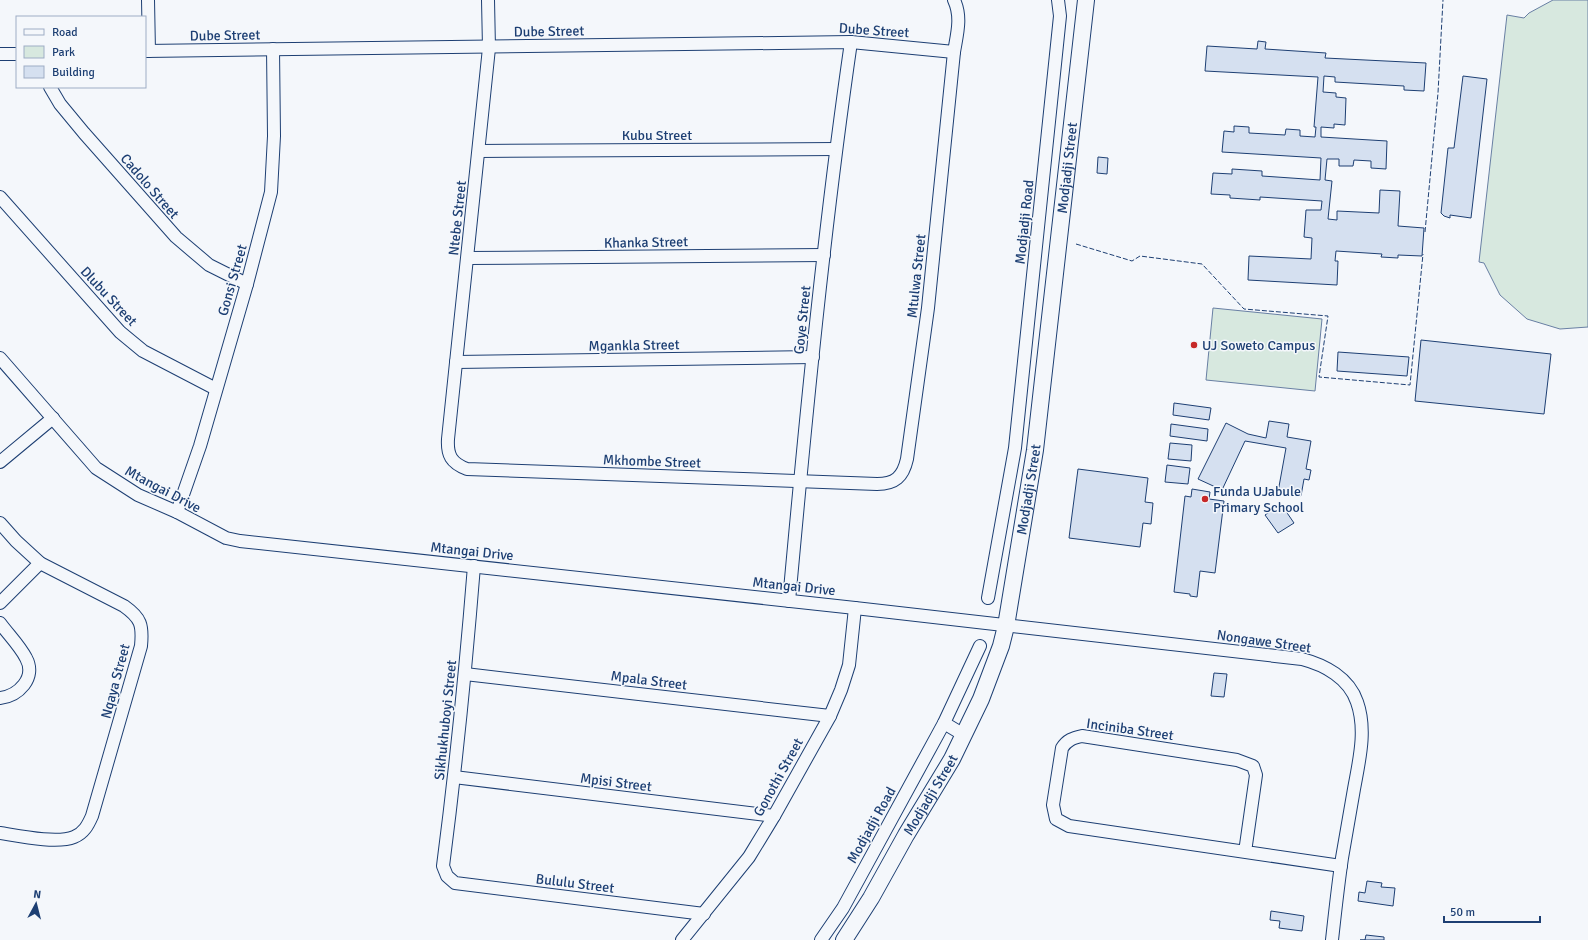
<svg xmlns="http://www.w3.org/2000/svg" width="1588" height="940" font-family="Signika,sans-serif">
<rect width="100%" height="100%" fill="#f4f7fb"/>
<g fill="#d7e8df" stroke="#687fa3">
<polygon points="1553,0 1588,0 1588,327 1560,329 1527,319 1500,295 1484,263 1479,262 1507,15 1524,18 1529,13"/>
<polygon points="1213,308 1322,319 1315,391 1206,380"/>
</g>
<g fill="#d5e0f0" stroke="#1d3f73">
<polygon points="1258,41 1266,42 1265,49 1326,53 1325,58 1426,63 1424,91 1404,90 1404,86 1335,82 1335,77 1324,76 1323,92 1336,93 1336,97 1346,98 1345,125 1334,124 1334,128 1321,127 1321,137 1387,141 1386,169 1371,168 1371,161 1354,160 1353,166 1339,166 1339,159 1327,159 1325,180 1332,181 1328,219 1337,220 1337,211 1379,213 1380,190 1400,191 1398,226 1424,228 1422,256 1398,255 1398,258 1381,257 1382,254 1336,251 1335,261 1338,261 1337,285 1248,280 1249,256 1311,259 1312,238 1304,237 1306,210 1321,210 1322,201 1260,197 1260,200 1230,198 1230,195 1211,194 1213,173 1232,174 1232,169 1262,171 1262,176 1320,180 1321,158 1222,152 1224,131 1234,132 1234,126 1249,127 1249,133 1285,135 1286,129 1300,130 1300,136 1315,137 1316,127 1314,127 1318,77 1205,71 1207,46 1257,49"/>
<polygon points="1463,76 1487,79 1471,218 1450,215 1450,218 1444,216 1441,213 1448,148 1454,148"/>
<polygon points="1098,157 1108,158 1107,174 1097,173"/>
<polygon points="1421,340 1551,354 1544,414 1415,401"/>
<polygon points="1338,352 1409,357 1407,376 1337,371"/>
<polygon points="1174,403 1211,408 1209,420 1173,415"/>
<polygon points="1269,421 1289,424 1287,437 1311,441 1306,469 1311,470 1309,480 1304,479 1301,496 1278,492 1286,448 1245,441 1222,490 1198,479 1226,423 1248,434 1266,438"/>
<polygon points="1171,424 1208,429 1207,441 1170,436"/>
<polygon points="1170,443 1192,445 1191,461 1168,459"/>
<polygon points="1167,465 1190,468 1188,484 1165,482"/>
<polygon points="1078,469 1148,478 1145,502 1153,503 1151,524 1143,523 1140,547 1069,538"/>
<polygon points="1192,489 1210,492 1209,499 1224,501 1215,573 1200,571 1197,597 1190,596 1190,594 1174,592 1185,496 1191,497"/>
<polygon points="1281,504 1294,523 1278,533 1265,515"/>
<polygon points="1214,673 1227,674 1224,697 1211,696"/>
<polygon points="1367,881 1382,883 1381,887 1395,888 1393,906 1358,901 1359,892 1365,893"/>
<polygon points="1271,911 1304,916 1302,931 1279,928 1280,921 1270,920"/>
<polygon points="1366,935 1384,937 1384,940 1360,940 1365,940"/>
</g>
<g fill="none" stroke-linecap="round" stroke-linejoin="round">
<g stroke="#1d3f73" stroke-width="14">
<g id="street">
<polyline points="148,0 149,51"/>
<path d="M 488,0 L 489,48 L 448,439 C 447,455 451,463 467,469 L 877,484 C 895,484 903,477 907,459 L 928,308 L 954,52 C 957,34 962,17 954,0"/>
<polyline points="145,51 851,42 954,52"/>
<polyline points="0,54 17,54"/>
<polyline points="50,87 60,104 84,133 176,237 209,265 247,284"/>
<polyline points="479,151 836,149"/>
<polyline points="0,197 120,332 143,351 216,389"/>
<polyline points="468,258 824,255"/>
<path d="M 0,358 L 96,468 L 138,495 L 177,512 L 226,538 L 240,541 L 855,608 L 1302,659 C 1325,665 1349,678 1357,702 C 1367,730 1359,761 1354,789 C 1350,812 1346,835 1342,858 C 1338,885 1335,913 1332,940"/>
<polyline points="456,362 813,357"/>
<polyline points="0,462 53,418"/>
<polyline points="177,512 200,446 247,284 271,192 274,136 273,49"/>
<path d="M 0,523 L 16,541 L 40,563 L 124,606 C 141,618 143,625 141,646 L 92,816 C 88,825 84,833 74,837 C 57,844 19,836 0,833"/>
<path d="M 474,566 C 466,666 456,766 443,866 L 447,876 L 455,883 L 704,914"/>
<polyline points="988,598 1015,448 1060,16 1058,0"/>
<path d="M 789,601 C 806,414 824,228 851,42"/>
<polyline points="0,603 40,563"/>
<path d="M 0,623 C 8,634 20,646 26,658 C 37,678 18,696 0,698"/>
<polyline points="465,674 830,716"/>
<polyline points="944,723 964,735"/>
<polyline points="454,777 774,816"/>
<path d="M 1245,852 L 1256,775 L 1253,766 L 1237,760 L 1082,736 C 1073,738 1067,740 1062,748 L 1053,805 L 1056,819 L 1069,826 L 1341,866"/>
<polyline points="682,940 749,857 774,816 830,716 841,690 849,665 855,608"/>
<polyline points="821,940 843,908 944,723 980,646"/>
</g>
</g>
<g stroke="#1d3f73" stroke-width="18">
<g id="secondary">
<path id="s1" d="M 844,940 L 871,898 L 906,835 L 952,759 L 981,699 L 1001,646 L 1006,626 L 1035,450 L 1086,0"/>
</g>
</g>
<use href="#street" stroke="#f4f7fb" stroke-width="12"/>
<use href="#secondary" stroke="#f4f7fb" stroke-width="16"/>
<g stroke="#1d3f73" stroke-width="1" stroke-dasharray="5 2" stroke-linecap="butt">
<polyline points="1425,232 1438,93 1443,0"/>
<polyline points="1076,244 1132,261 1140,256 1202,264 1244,309 1328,316 1319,377 1410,385 1423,254"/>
</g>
</g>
<g fill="#c62828" stroke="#f4f7fb" stroke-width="1.5">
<circle cx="1194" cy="345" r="4"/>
<circle cx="1205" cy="499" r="4"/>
</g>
<g text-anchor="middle" stroke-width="3" stroke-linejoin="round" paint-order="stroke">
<g font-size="14" fill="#1d3f73" stroke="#f4f7fb">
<text transform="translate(874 30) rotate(4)" y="5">Dube Street</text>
<text transform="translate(549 31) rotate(-1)" y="5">Dube Street</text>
<text transform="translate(225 35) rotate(-1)" y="5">Dube Street</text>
<text x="657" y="140">Kubu Street</text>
<text dy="5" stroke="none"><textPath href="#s1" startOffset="817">Modjadji Street</textPath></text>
<text transform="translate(150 186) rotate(49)" y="5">Cadolo Street</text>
<text transform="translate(457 218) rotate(-84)" y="5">Ntebe Street</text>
<text transform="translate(1024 222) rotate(-84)" y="5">Modjadji Road</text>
<text transform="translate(646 242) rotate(-1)" y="5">Khanka Street</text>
<text transform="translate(916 276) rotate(-84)" y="5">Mtulwa Street</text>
<text transform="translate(232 280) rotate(-74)" y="5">Gonsi Street</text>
<text transform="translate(109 296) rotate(47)" y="5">Dlubu Street</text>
<text transform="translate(802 320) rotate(-84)" y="5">Goye Street</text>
<text transform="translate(634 345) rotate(-1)" y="5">Mgankla Street</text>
<text transform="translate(652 461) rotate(2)" y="5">Mkhombe Street</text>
<text transform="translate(163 489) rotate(28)" y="5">Mtangai Drive</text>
<text dy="5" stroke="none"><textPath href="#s1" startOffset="493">Modjadji Street</textPath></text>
<text transform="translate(472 551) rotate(6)" y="5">Mtangai Drive</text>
<text transform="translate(794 586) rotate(6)" y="5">Mtangai Drive</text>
<text transform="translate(1264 641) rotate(8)" y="5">Nongawe Street</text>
<text transform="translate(649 680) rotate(7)" y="5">Mpala Street</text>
<text transform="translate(115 681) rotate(-75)" y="5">Nqaya Street</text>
<text transform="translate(445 720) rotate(-84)" y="5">Sikhukhuboyi Street</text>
<text transform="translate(1130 729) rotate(8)" y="5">Inciniba Street</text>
<text transform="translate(778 777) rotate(-61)" y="5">Gonothi Street</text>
<text transform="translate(616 782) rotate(7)" y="5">Mpisi Street</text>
<text dy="5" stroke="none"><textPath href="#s1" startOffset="169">Modjadji Street</textPath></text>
<text transform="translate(871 825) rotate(-61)" y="5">Modjadji Road</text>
<text transform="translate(575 883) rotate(7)" y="5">Bululu Street</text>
</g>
<g font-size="14" fill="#1d3f73" stroke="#f4f7fb" text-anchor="start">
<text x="1202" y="350">UJ Soweto Campus</text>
<text x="1213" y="496">Funda UJabule<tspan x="1213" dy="16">Primary School</tspan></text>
</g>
</g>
<rect x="16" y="16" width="130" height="72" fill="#f4f7fb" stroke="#9eadc5"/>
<rect x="24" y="29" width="20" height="6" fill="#f4f7fb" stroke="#9eadc5"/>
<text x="52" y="36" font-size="12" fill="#1d3f73">Road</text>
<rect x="24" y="46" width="20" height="12" fill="#d7e8df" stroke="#9eadc5"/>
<text x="52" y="56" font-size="12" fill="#1d3f73">Park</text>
<rect x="24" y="66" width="20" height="12" fill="#d5e0f0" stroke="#9eadc5"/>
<text x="52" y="76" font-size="12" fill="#1d3f73">Building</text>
<g transform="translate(36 904) rotate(7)" stroke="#f4f7fb" stroke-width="3" paint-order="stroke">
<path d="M0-3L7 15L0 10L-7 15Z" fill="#1d3f73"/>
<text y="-6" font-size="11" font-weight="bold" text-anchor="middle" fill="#1d3f73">N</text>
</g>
<path d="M1444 916v6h96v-6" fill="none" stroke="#1d3f73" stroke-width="2"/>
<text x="1450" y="916" font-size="12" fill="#1d3f73" stroke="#f4f7fb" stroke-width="3" paint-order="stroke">50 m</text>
</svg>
